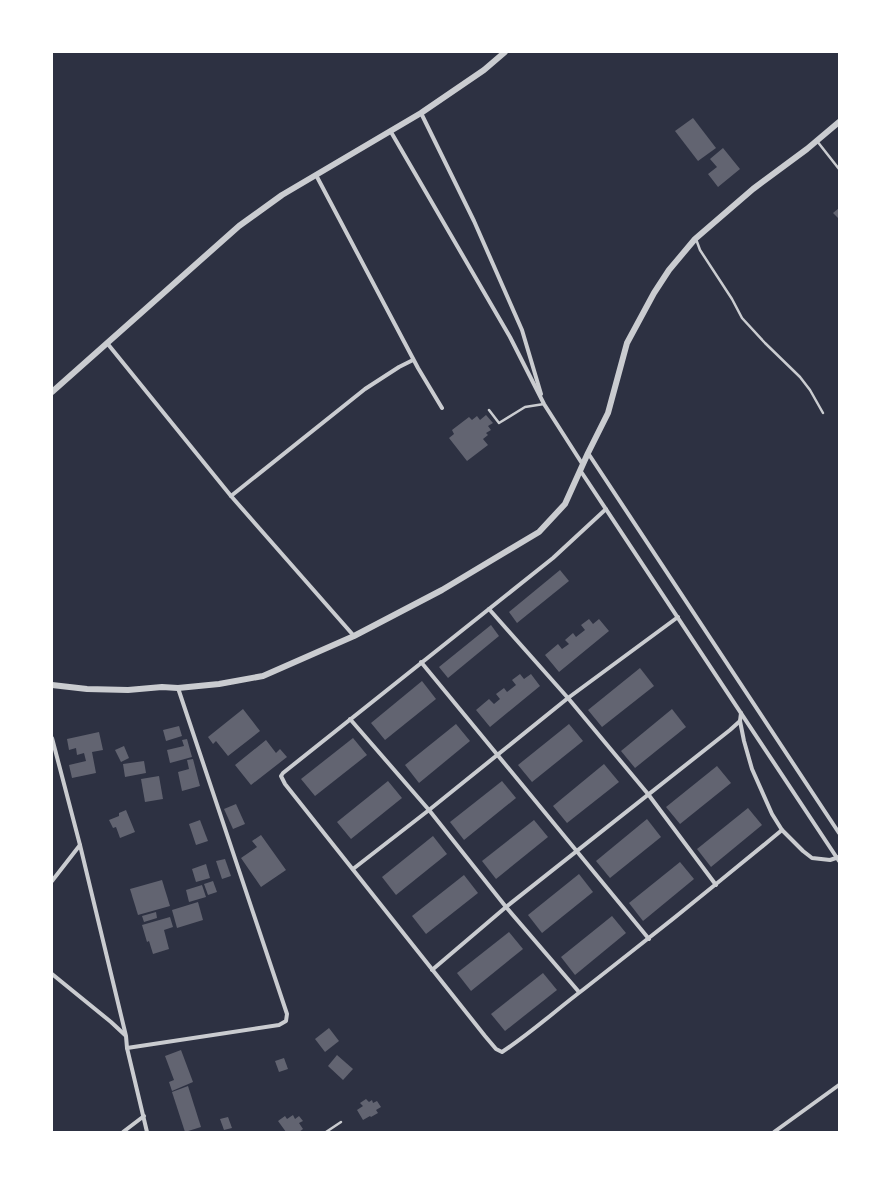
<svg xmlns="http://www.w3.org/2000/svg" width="891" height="1184" font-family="'Fira Sans',sans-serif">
<rect width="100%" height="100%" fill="#2d3142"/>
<g fill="#626471">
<polygon points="693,118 716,148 698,161 675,131"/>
<polygon points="723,148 740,169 718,187 708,174 717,167 710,159"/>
<polygon points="839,208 839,219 833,213"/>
<polygon points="486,415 493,423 488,426 491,430 486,433 488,435 483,439 488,445 467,461 449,438 454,434 452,430 469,417 472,420 477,416 480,420"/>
<polygon points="560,570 569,581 517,623 509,612"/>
<polygon points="589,619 593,624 599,619 609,631 559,672 545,655 558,644 562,649 569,644 565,640 573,633 576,637 585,630 581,625"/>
<polygon points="491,625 499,636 448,678 439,667"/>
<polygon points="640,668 654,686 602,727 588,710"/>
<polygon points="520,674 524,679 531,674 540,686 490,727 476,710 489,699 494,704 500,699 496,694 504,688 507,692 516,685 512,680"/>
<polygon points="422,681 436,699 385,740 371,723"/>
<polygon points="243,709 260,731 228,756 216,741 213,744 208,737"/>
<polygon points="672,709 686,727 635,768 621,751"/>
<polygon points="456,724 470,741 419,783 405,765"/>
<polygon points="569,724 583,741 532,782 518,765"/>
<polygon points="179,726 182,736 166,741 163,730"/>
<polygon points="99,732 103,750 92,752 96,773 72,778 69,765 86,761 84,753 77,755 76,748 69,750 67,739"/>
<polygon points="353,738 367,755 315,796 301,779"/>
<polygon points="187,739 192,757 170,763 167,750 184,746 182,740"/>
<polygon points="266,740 276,753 280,749 287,757 251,785 235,765"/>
<polygon points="124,746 129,758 121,762 115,750"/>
<polygon points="193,759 200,786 182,791 178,772 189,769 187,760"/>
<polygon points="144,761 146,773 125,777 123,764"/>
<polygon points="604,764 619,782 567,823 553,806"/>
<polygon points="717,766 731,783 680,824 666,807"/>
<polygon points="159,776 163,799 145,802 141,779"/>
<polygon points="388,781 402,798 351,839 337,822"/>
<polygon points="502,781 516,798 464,840 450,822"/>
<polygon points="236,804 245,824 233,829 224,809"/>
<polygon points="748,808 762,825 711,867 697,849"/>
<polygon points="126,810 135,832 120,838 116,827 113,828 109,820 119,816 119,813"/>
<polygon points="647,819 661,837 610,878 596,861"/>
<polygon points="200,820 208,841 196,845 189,824"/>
<polygon points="534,820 548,837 496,879 482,861"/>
<polygon points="261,835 286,870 261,887 241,858 257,847 252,841"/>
<polygon points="433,836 447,854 396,895 382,877"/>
<polygon points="225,859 231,876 222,879 216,861"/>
<polygon points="680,862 694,879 643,921 629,903"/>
<polygon points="206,864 210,878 196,882 192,869"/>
<polygon points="579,874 593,892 542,933 528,915"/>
<polygon points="464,875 478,893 426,934 412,916"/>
<polygon points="162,880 170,906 138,915 130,889"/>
<polygon points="213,881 217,892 208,895 204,884"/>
<polygon points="202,885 206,897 189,902 186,890"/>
<polygon points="198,902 203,920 177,928 172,910"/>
<polygon points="156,912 157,918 144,922 142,916"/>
<polygon points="612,916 626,933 575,975 561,957"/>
<polygon points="170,917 173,927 164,930 169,949 153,954 149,941 147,942 142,925"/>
<polygon points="509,932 523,949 471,991 457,973"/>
<polygon points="543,973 557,990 505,1031 491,1014"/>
<polygon points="329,1028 339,1041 325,1052 315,1039"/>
<polygon points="181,1050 193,1082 172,1091 169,1082 174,1080 165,1056"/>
<polygon points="337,1055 353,1069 343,1080 328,1066"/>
<polygon points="284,1058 288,1069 279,1072 275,1061"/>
<polygon points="188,1086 201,1127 185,1132 172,1092"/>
<polygon points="366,1099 369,1102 372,1100 373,1103 377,1101 381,1107 376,1110 378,1113 371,1117 370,1116 363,1120 357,1110 363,1106 360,1103"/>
<polygon points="293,1115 295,1119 299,1116 303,1121 299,1123 303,1129 299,1132 286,1132 278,1121 285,1116 287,1119"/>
<polygon points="228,1117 232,1128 224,1130 220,1119"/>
</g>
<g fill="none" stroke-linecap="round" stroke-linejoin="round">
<g stroke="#caccd0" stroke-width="2.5">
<polyline points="817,141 839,169"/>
<polyline points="696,239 700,250 732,299 742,318 765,343 800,377 810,390 823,413"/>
<polyline points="489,410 499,423 525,407 544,404"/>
<polyline points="326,1132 341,1122"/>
</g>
<g stroke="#caccd0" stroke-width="4">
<polyline points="421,113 474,221 522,330 541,394"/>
<polyline points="391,132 510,337 544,404 583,465"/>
<polyline points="316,175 418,368 442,408"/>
<polyline points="107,343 231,496 354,636"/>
<polyline points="588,453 839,833"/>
<polyline points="580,470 839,861"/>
<polyline points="231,496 365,389 399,367 413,360"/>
<path d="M 606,509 L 553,558 L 283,773 L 281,776 L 285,784 L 485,1036 L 496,1049 L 502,1052 C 531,1033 556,1010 584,989 C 651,937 717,884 782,830"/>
<polyline points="489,609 568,698 648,794 716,885"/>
<polyline points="421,662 649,939"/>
<polyline points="350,719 429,810 506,907 579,992"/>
<polyline points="740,721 744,741 752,769 772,814 782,830 803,851 812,858 830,860 839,857"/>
<polyline points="52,738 80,845 126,1036 127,1048 147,1132"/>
<polyline points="353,869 429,810 568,698 678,617"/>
<polyline points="52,881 80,845"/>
<polyline points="432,970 506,907 730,730 740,721 741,713"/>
<polyline points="52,974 111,1022 125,1035"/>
<polyline points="127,1048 279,1025 286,1021 287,1014 178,688"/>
<polyline points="123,1132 144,1116"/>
<polyline points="774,1132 839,1085"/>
</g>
<g stroke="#caccd0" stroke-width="6">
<polyline points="52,392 239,226 282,195 421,113 484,70 505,52"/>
<polyline points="52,685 87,689 128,690 162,687 178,688 219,684 263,676 354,636 442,590 539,532 565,504 588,453 608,413 627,343 654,293 669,270 695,239 753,189 807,149 839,122"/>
</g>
</g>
<rect width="891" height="1184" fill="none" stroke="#ffffff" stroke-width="106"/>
</svg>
